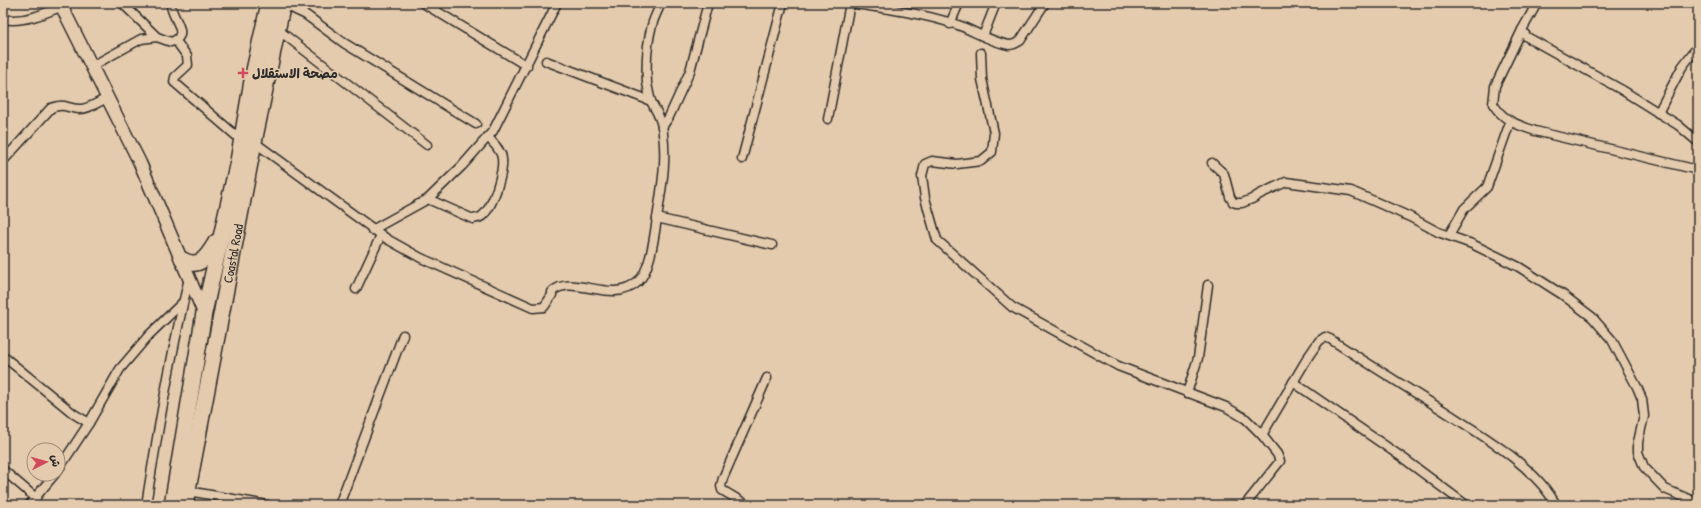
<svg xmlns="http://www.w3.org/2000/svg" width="1701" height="508" font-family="'Patrick Hand','Playpen Sans Arabic',sans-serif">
<rect width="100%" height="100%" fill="#e5cbad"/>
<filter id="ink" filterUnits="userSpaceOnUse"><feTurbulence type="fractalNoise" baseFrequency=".025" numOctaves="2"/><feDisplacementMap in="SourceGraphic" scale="8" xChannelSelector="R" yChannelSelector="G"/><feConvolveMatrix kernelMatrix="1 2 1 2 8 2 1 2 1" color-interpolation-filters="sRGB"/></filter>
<g filter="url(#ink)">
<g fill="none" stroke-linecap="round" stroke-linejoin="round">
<g stroke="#2b2b2b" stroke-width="11">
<g id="street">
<polyline points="122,3 157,37"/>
<polyline points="423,3 527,66"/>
<path d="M 847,3 C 884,8 922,13 958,25 C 974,31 991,42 1009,45 C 1014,45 1017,43 1020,41 L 1045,3"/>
<polyline points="1537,3 1522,30 1527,37 1622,90 1678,125 1698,142"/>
<polyline points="283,4 306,15 344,43 476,124"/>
<path d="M 3,19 C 23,23 44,14 62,6"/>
<polyline points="950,24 959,3"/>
<polyline points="277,29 427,145"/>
<path d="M 1522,30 L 1495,86 L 1493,104 C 1505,122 1516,124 1535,131 L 1698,170"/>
<polyline points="983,36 996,3"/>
<polyline points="176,41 187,56 188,65 175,77 174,82 241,140"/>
<polyline points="981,53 982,79 994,133 992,152 981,161 957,164 932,161 925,164 922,176 925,198 937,240 1012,307 1118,366 1226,407 1246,419 1262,435"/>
<polyline points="546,61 651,101"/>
<path d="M 92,66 L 141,39 L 157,37 L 171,42 C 193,35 169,16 171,3"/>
<polyline points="1658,113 1682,67 1698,46"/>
<polyline points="828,119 850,3"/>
<polyline points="662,127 669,117 690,71 708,3"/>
<path d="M 254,142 L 387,239 L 421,258 L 533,308 L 544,307 L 552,295 L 552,292 C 571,272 612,306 638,282 C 651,269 654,236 657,219 C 661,190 667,163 663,134 C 663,129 661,122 659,117 C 657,111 653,106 651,101 C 649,95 648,88 647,83 C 646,65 647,43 652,25 C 654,18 658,10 661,3"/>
<polyline points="742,159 783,3"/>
<path d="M 3,161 L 51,108 C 66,103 65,108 79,109 C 88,110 99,101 108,98"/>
<polyline points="1212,163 1224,174 1230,197 1233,202 1236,203 1242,203 1252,199 1260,194 1286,182 1351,191 1410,217 1438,232 1472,244 1519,267 1563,295 1592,317 1612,340 1637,387 1642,399 1644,416 1638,442 1638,452 1644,467 1665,489 1698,503"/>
<path d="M 428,199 L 473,219 C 477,218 480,218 482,216 C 493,208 504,171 502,158 C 501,150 493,143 488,137"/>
<polyline points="657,218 772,245"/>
<polyline points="372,230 428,199 462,166 493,131 557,3"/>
<polyline points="1449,235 1464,209 1487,187 1510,122"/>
<polyline points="356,289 381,235"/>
<polyline points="3,356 74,414 89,423"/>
<polyline points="1293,382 1403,458 1466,505"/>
<polyline points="1187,393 1198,358 1208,285"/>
<polyline points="3,470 36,498"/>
<polyline points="58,470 89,423 120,369 149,335 183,302"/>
<polyline points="188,491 267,505"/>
<polyline points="29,505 55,474"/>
<path d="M 146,505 C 158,429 171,353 189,278"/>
<polyline points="339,505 403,335"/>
<polyline points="747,505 722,490 721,486 723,478 767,378"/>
<path d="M 1245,505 L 1280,461 L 1277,454 L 1262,435 L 1308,357 L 1319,341 L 1325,337 L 1330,339 C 1367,363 1404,386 1441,409 C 1478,433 1535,465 1556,505"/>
</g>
</g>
<g stroke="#2b2b2b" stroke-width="15">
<polyline id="secondary" points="60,3 140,163 204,313"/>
</g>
<g stroke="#2b2b2b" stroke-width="18">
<g id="highway">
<path d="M 183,260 C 200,270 208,255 216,242"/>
<polyline points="172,505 204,313 238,161 253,75 269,3"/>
<path id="s1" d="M 185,505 L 254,142 L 283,3"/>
</g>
</g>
<use href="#street" stroke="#e5cbad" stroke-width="8"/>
<use href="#secondary" stroke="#e5cbad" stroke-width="12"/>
<use href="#highway" stroke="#e5cbad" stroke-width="15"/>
</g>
</g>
<path fill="#d1495b" stroke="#e5cbad" stroke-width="1.5" d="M241 67h4v4h4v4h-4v4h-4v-4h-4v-4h4z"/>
<g text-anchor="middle" stroke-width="3" stroke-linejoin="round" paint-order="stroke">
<g font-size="13" font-weight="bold" fill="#2b2b2b" stroke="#e5cbad" text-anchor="start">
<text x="252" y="78">مصحة الاستقلال</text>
</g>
<g font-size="13" fill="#2b2b2b" stroke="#e5cbad">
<text dy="5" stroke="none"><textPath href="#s1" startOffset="256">Coastal Road</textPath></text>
</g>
</g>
<rect width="1701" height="508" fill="none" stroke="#e5cbad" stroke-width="16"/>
<rect x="8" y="8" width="1685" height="492" fill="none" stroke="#2b2b2b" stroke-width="1.5" filter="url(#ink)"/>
<g transform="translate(46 462) rotate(84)"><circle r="19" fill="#e5cbad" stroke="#9b8b79"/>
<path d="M0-3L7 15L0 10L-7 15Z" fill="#d1495b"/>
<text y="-6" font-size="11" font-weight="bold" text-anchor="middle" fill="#2b2b2b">ش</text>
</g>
</svg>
